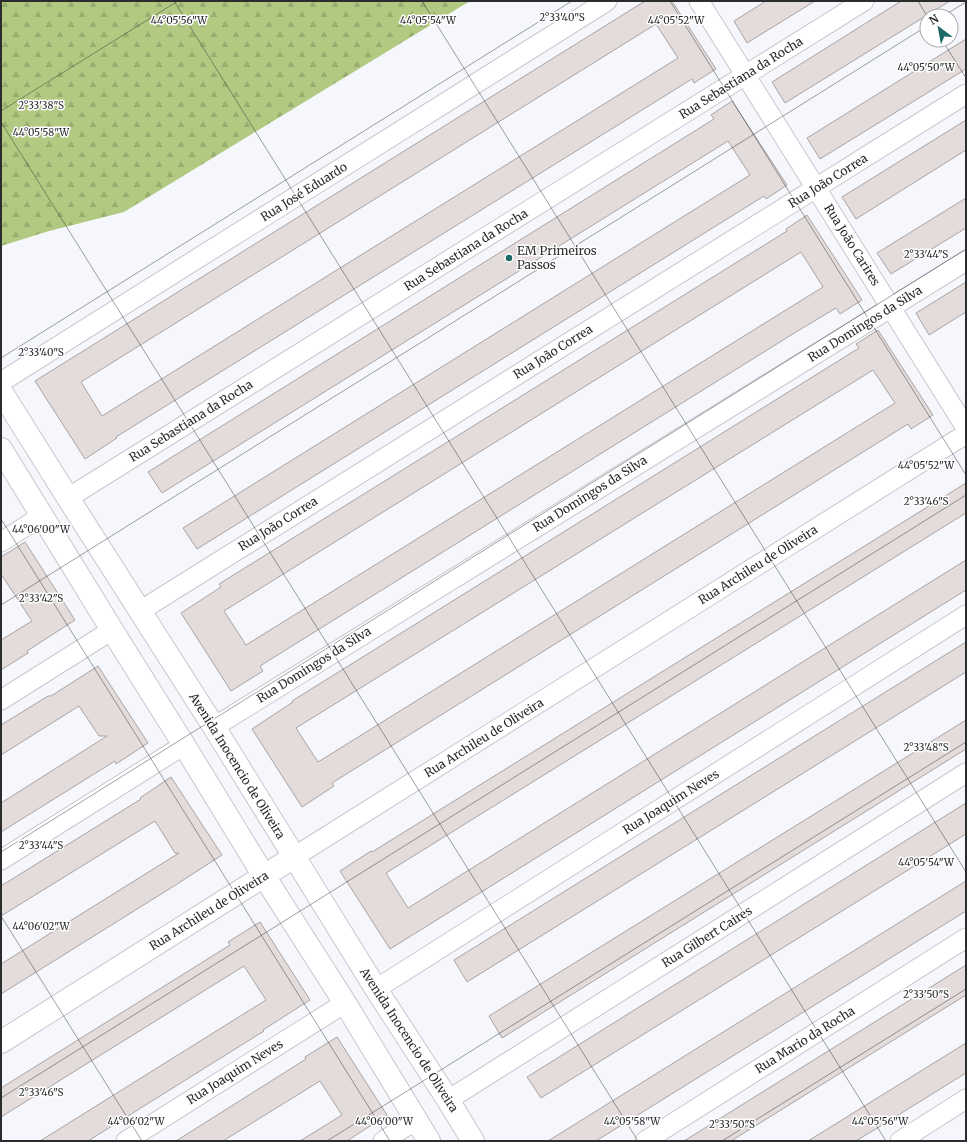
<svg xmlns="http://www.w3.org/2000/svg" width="967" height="1142" font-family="Merriweather,serif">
<defs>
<pattern id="forest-firs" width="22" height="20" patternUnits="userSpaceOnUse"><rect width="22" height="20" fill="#b1c981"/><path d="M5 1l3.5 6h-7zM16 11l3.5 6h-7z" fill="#98ad70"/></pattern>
</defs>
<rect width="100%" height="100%" fill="#f5f7fd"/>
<polygon fill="url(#forest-firs)" points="1,1 470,1 124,212 49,231 1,246"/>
<g fill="#e3dcdb" stroke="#aaa3a3" fill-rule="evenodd">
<path d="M 645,1 L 672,1 L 716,69 L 694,83 L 692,79 L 116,437 L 117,438 L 85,459 L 35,381 ZM 656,24 L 678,58 L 102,416 L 81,382 Z"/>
<polygon points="766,1 815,1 747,43 734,21"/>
<polygon points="901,1 950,1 785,103 772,82"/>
<polygon points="966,39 966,69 820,159 807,138"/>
<polygon points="732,101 787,185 766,199 764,196 197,549 183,528 750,175 728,141 162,493 148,472 714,119 711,115"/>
<polygon points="966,120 966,150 856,219 842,197"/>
<polygon points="966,198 966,228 891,274 877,253"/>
<path d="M 807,215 L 862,300 L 840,314 L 836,308 L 796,332 L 260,666 L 263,671 L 231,691 L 181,613 L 221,587 L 219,584 L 787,231 L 786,229 ZM 801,252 L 823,287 L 246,645 L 224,611 Z"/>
<polygon points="966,282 966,312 929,335 916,313"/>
<path d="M 878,330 L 933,415 L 911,429 L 908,424 L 754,520 L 332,783 L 334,786 L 302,807 L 252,729 L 293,702 L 292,701 L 859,348 L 856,344 ZM 873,370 L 895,403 L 318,762 L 296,728 Z"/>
<polygon points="966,483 966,513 386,873 408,908 966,560 966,590 390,949 340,871 371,851 372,852 446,806"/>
<polygon points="25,542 75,620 27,651 28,653 1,670 1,640 32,621 1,574 1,557"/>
<polygon points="966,642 966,672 467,982 454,960"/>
<polygon points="98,666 148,743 116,764 115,761 1,832 1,803 107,736 99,736 79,706 1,755 1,725 48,696 51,696"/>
<polygon points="966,720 966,749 502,1038 489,1016"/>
<polygon points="171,777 222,855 174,886 1,994 1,964 179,853 175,853 155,821 1,916 1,886 141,799 140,798"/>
<polygon points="966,803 966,834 541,1098 527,1077"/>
<polygon points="966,881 966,911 596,1141 548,1141"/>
<polygon points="260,922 310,1000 263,1030 264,1031 88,1141 40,1141 266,1000 244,966 1,1117 1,1088 230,945 228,942"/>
<polygon points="966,965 966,995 731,1141 684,1141"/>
<polygon points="337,1037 387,1115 347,1141 300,1141 342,1115 320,1081 223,1141 176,1141 306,1059 305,1057"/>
<polygon points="966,1043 966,1073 879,1127 856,1141 808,1141"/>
</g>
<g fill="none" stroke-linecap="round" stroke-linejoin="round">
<g stroke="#c6c8cd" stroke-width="21">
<g id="minor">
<polyline points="699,1 966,428"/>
<polyline points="1,382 607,1"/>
<polyline points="68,498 864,1"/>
<polyline points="1,542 42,516"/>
<polyline points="140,611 966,94"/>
<polyline points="1,700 112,630"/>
<polyline points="214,727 966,261"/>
<polyline points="294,857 966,434"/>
<polyline points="1,860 184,745"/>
<polyline points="376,989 966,615"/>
<polyline points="448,1100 966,773"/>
<polyline points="126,1141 345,1003"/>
<polyline points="383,1141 416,1120"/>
<polyline points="645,1141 966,938"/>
<polyline points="900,1141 966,1099"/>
</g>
</g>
<g stroke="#c6c8cd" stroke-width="24">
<g id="tertiary">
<polyline points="1,391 68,498 214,727 376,989 448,1100 473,1141"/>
<polyline points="1,449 112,630 184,745 264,876 345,1003 429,1141"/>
<polyline points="1,1042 294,857"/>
</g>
</g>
<use href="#minor" stroke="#fff" stroke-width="19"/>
<use href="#tertiary" stroke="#fff" stroke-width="22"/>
</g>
<path fill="none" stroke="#2b2c2e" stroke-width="1" stroke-opacity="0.45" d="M 174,1 L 886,1141M 422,1 L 966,872M 670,1 L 966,475M 918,1 L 927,16M 943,16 L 966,2M 942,40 L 966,78M 1,111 L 178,1M 1,122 L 638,1141M 1,358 L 572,1M 1,519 L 390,1141M 1,605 L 927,26M 1,852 L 966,249M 1,916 L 142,1141M 1,1098 L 966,495M 327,1141 L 966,742M 722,1141 L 966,989"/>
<circle fill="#1e6a66" stroke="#fff" stroke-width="1.5" cx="509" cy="258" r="4"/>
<g text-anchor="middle" stroke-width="3" stroke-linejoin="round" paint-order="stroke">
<g font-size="12" fill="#2b2c2e" stroke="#fff">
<text transform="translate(741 78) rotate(-32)" y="4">Rua Sebastiana da Rocha</text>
<text transform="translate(828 181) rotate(-32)" y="4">Rua João Correa</text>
<text transform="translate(304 192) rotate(-32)" y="4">Rua José Eduardo</text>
<text transform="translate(852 245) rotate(58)" y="4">Rua João Carires</text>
<text transform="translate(466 250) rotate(-32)" y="4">Rua Sebastiana da Rocha</text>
<text transform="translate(865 324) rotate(-32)" y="4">Rua Domingos da Silva</text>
<text transform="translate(553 352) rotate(-32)" y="4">Rua João Correa</text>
<text transform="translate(191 421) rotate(-32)" y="4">Rua Sebastiana da Rocha</text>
<text transform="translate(590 494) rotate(-32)" y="4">Rua Domingos da Silva</text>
<text transform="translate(278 524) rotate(-32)" y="4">Rua João Correa</text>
<text transform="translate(758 565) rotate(-32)" y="4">Rua Archileu de Oliveira</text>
<text transform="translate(314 665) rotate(-32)" y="4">Rua Domingos da Silva</text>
<text transform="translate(484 738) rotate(-32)" y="4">Rua Archileu de Oliveira</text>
<text transform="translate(237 766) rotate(58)" y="4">Avenida Inocencio de Oliveira</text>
<text transform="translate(671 802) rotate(-32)" y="4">Rua Joaquim Neves</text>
<text transform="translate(209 911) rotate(-32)" y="4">Rua Archileu de Oliveira</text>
<text transform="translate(707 937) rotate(-32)" y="4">Rua Gilbert Caires</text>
<text transform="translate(409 1040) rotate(57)" y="4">Avenida Inocencio de Oliveira</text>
<text transform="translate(805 1040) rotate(-32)" y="4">Rua Mario da Rocha</text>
<text transform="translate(235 1072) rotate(-32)" y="4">Rua Joaquim Neves</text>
</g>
<g font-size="12" fill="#2b2c2e" stroke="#fff" text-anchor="start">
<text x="517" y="255">EM Primeiros<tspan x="517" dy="14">Passos</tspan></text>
</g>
</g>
<g font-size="10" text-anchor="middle" fill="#2b2c2e" stroke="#fff" stroke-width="3" stroke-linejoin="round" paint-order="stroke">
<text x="562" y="21">2°33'40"S</text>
<text x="179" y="24">44°05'56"W</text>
<text x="428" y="24">44°05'54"W</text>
<text x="676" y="24">44°05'52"W</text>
<text x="926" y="71">44°05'50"W</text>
<text x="41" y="109">2°33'38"S</text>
<text x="41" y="136">44°05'58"W</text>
<text x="926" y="258">2°33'44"S</text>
<text x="41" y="356">2°33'40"S</text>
<text x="926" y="469">44°05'52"W</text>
<text x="926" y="505">2°33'46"S</text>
<text x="41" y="533">44°06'00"W</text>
<text x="41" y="602">2°33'42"S</text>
<text x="926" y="751">2°33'48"S</text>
<text x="41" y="849">2°33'44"S</text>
<text x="926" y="866">44°05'54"W</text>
<text x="41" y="930">44°06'02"W</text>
<text x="926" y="998">2°33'50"S</text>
<text x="41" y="1096">2°33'46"S</text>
<text x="136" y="1125">44°06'02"W</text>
<text x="384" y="1125">44°06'00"W</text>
<text x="632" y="1125">44°05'58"W</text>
<text x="880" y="1125">44°05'56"W</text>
<text x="732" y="1128">2°33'50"S</text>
</g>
<rect width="967" height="1142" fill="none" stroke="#2b2c2e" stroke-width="4"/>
<g transform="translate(939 28) rotate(328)"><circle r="19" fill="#ffffff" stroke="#aaabab"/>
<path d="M0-3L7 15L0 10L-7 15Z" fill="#1e6a66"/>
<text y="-6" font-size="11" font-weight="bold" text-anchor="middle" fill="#2b2c2e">N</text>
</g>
</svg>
